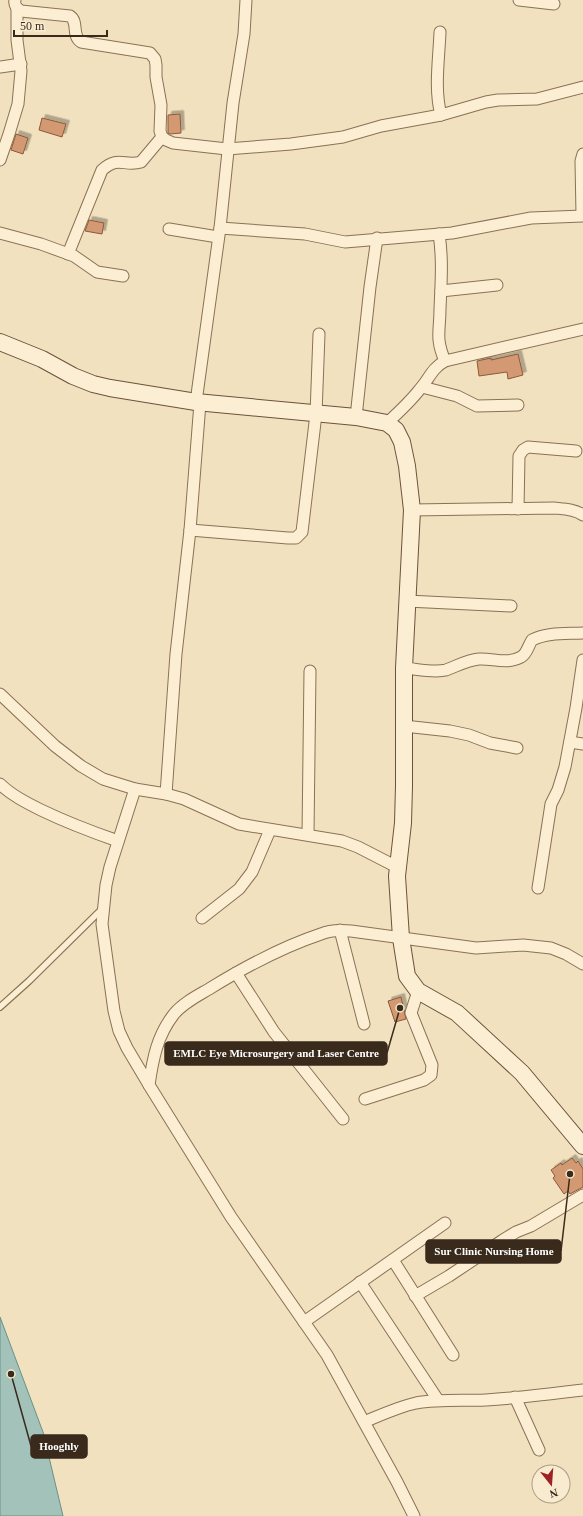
<svg xmlns="http://www.w3.org/2000/svg" width="583" height="1516" font-family="Georgia,serif">
<defs>
<filter id="shadow"><feDropShadow dx="3.5" dy="-3.5" stdDeviation="0" flood-color="#0004"/></filter>
</defs>
<rect width="100%" height="100%" fill="#f1e1bf"/>
<polygon fill="#a3c2b9" stroke="#699186" points="0,1317 43,1432 63,1516 0,1516"/>
<g fill="#d29972" stroke="#8c593a" filter="url(#shadow)">
<polygon points="180,114 181,133 170,134 168,133 168,115"/>
<polygon points="42,118 66,124 62,137 39,130"/>
<polygon points="16,134 28,138 23,154 11,150"/>
<polygon points="89,220 104,223 102,234 85,231"/>
<polygon points="518,354 523,375 508,379 507,372 479,376 477,361 491,358 491,360"/>
<polygon points="401,997 406,1019 395,1022 388,1001"/>
<polygon points="572,1158 576,1163 578,1161 583,1169 583,1187 570,1194 568,1191 564,1194 553,1178 555,1176 551,1170 561,1163 562,1165"/>
</g>
<g fill="none" stroke-linecap="round" stroke-linejoin="round">
<g stroke="#8b7156" stroke-width="8">
<polyline id="service" points="0,1007 29,981 102,909"/>
</g>
<g stroke="#8b7156" stroke-width="13">
<g id="minor">
<path d="M 15,0 C 14,5 16,8 21,11 L 70,16 C 79,22 71,35 81,42 L 150,53 L 155,59 L 156,65 L 156,77 L 161,105 L 160,131 L 162,137 L 166,140 L 173,143 L 227,149 L 291,144 L 343,137 L 381,126 L 441,115 L 486,102 L 498,100 L 537,99 L 583,87"/>
<polyline points="519,0 554,4"/>
<path d="M 440,32 C 439,59 434,89 441,115"/>
<polyline points="0,67 21,64"/>
<polyline points="0,160 9,134 18,104 21,71 17,40 17,8"/>
<polyline points="582,215 581,161 583,154"/>
<polyline points="220,228 305,234 345,242 452,233 531,218 583,216"/>
<polyline points="169,229 218,237"/>
<polyline points="0,233 41,244 74,256 97,272 123,276"/>
<path d="M 439,234 C 443,259 441,284 440,309 C 440,331 435,338 445,361"/>
<path d="M 68,254 L 102,170 C 119,155 124,167 141,162 L 162,137"/>
<polyline points="441,291 497,285"/>
<polyline points="422,387 457,396 477,406 518,405"/>
<polyline points="196,402 220,228 233,103 244,34 246,0"/>
<polyline points="356,417 370,287 377,238"/>
<path d="M 387,423 C 399,412 410,402 420,389 C 429,379 432,368 445,361 L 583,329"/>
<polyline points="518,509 519,456 523,450 528,447 576,451"/>
<path d="M 412,510 L 554,508 C 564,509 574,509 583,515"/>
<polyline points="190,530 288,538 296,538 302,532 316,414 319,334"/>
<polyline points="407,601 511,606"/>
<path d="M 404,668 C 417,669 434,673 446,670 C 457,666 467,660 479,659 C 493,658 506,665 521,657 C 527,654 528,646 532,640 C 548,632 566,634 583,633"/>
<polyline points="0,694 55,746 81,766 103,779 135,789 166,794 184,799 239,824 342,841 358,847 397,867"/>
<polyline points="404,726 450,731 469,735 490,743 517,748"/>
<polyline points="570,742 583,744"/>
<path d="M 0,784 C 11,795 27,803 41,810 C 66,822 92,832 118,841"/>
<polyline points="135,789 110,867 106,885 102,924 114,1011 119,1031 127,1048 149,1085"/>
<polyline points="166,794 176,654 190,530 200,403"/>
<polyline points="308,835 310,671"/>
<polyline points="538,888 551,804 558,790 565,767 576,708 583,660"/>
<polyline points="202,918 239,889 252,872 270,830"/>
<polyline points="340,930 364,1024"/>
<polyline points="236,973 274,1032 343,1119"/>
<polyline points="365,1099 424,1080 431,1075 432,1065 411,1013 418,991"/>
<polyline points="393,1260 453,1355"/>
<polyline points="360,1282 438,1400"/>
<polyline points="415,1296 449,1276 503,1240 516,1232 531,1226 583,1195"/>
<polyline points="304,1322 445,1223"/>
<polyline points="515,1397 539,1450"/>
<path d="M 364,1422 C 381,1415 398,1407 416,1403 C 439,1399 462,1401 486,1400 C 518,1398 551,1394 583,1390"/>
<path d="M 414,1516 L 397,1482 L 327,1355 L 231,1217 L 149,1085 C 153,1058 157,1036 174,1014 C 183,1003 197,996 209,989 C 243,968 282,947 321,934 C 330,930 341,930 351,931 L 476,948 L 523,945 L 551,948 L 566,954 L 583,964"/>
</g>
</g>
<g stroke="#6c523a" stroke-width="18">
<polyline id="secondary" points="0,342 42,359 73,376 93,384 110,388 196,402 356,417 387,423 396,430 402,442 407,466 412,510 404,668 404,786 403,823 397,876 401,938 407,976 418,991 457,1013 522,1073 583,1146"/>
</g>
<use href="#service" stroke="#fbeed3" stroke-width="5.5"/>
<use href="#minor" stroke="#fbeed3" stroke-width="11"/>
<use href="#secondary" stroke="#fbeed3" stroke-width="16"/>
</g>
<path fill="none" stroke="#392a1c" stroke-width="1.5" d="M400 1008L387 1053M570 1174L561 1251M11 1374L31 1446"/>
<g fill="#392a1c" stroke="#f8ebcf" stroke-width="1.5">
<circle cx="400" cy="1008" r="4"/>
<circle cx="570" cy="1174" r="4"/>
<circle cx="11" cy="1374" r="4"/>
</g>
<g fill="#392a1c" stroke="#392a1c" stroke-width="1.5">
<rect x="165" y="1042" width="222" height="23" rx="4"/>
<rect x="426" y="1240" width="135" height="23" rx="4"/>
<rect x="31" y="1435" width="56" height="23" rx="4"/>
</g>
<g font-size="11" text-anchor="middle" font-weight="bold" fill="#fff">
<text x="276" y="1057">EMLC Eye Microsurgery and Laser Centre</text>
<text x="494" y="1255">Sur Clinic Nursing Home</text>
<text x="59" y="1450">Hooghly</text>
</g>
<g transform="translate(551 1484) rotate(163)"><circle r="19" fill="#f8ebcf" stroke="#ac9e87"/>
<path d="M0-3L7 15L0 10L-7 15Z" fill="#9e2225"/>
<text y="-6" font-size="11" font-weight="bold" text-anchor="middle" fill="#392a1c">N</text>
</g>
<path d="M14 30v6h93v-6" fill="none" stroke="#392a1c" stroke-width="2"/>
<text x="20" y="30" font-size="12" fill="#392a1c" stroke="#f8ebcf" stroke-width="3" paint-order="stroke">50 m</text>
</svg>
